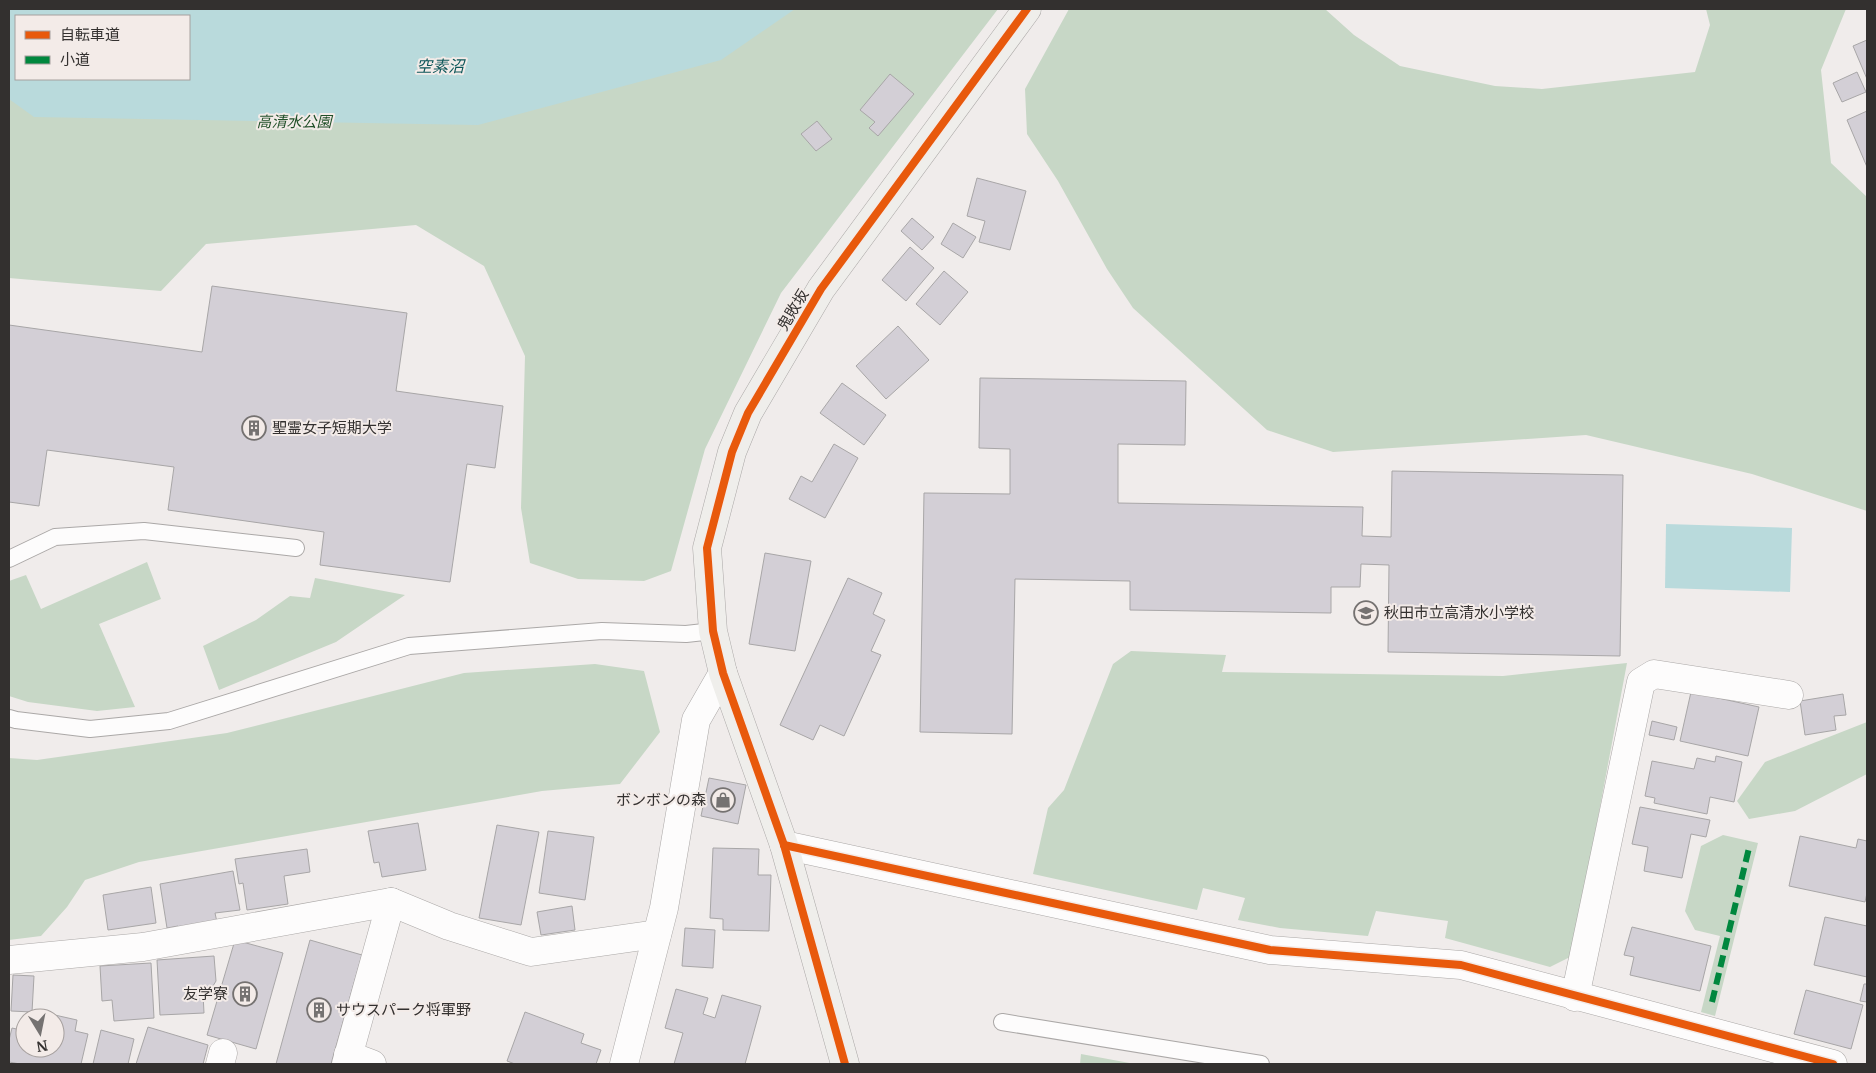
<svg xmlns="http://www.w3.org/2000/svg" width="1876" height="1073" font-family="Merriweather,'Noto Sans JP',serif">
<rect width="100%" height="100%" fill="#f0eceb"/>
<g fill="#c7d7c6" fill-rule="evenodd">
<path d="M 9,9 L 998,9 L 781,293 L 705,449 L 671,571 L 644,581 L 578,579 L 530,563 L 521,508 L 525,356 L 484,266 L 416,225 L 206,244 L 161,291 L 9,278 ZM 16,16 L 189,16 L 189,79 L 16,79 Z"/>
<polygon points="1069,9 1325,9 1354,35 1400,66 1495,86 1542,89 1695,72 1710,25 1706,9 1846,9 1821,70 1831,163 1867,197 1867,511 1752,474 1586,435 1333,452 1267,430 1133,308 1107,269 1058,181 1027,134 1025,89"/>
<polygon points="147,562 161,599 99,624 135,707 97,711 28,702 9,696 9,581 26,575 41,609"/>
<polygon points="315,578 405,595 336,642 219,690 203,646 256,620 290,596 310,598"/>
<polygon points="1131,651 1226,655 1222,672 1503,676 1627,663 1572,956 1550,967 1445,938 1448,921 1376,911 1368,936 1280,928 1238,920 1245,898 1203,888 1197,910 1033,874 1048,808 1064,790 1113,664"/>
<polygon points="595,664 644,671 660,732 620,784 542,791 139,862 85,880 67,907 41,936 9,940 9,758 37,760 227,733 464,673"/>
<polygon points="1867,722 1867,774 1795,811 1749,819 1737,801 1765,762"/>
<polygon points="1723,835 1758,843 1715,1016 1701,1012 1720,936 1695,930 1685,911 1701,846"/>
<polygon points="1081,1054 1135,1064 1080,1064"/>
</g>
<g fill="#b9dadc" fill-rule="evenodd">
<path d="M 9,9 L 795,9 L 721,60 L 478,125 L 34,117 L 9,99 ZM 16,16 L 189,16 L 189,79 L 16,79 Z"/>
<polygon points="1666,524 1792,528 1790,592 1665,588"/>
</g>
<g fill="#d3cfd6" stroke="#a8a6a7">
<polygon points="1867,40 1867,79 1853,46"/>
<polygon points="1857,72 1866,92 1842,102 1833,83"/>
<polygon points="890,74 914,94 878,136 869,128 875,122 860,110"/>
<polygon points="1867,111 1867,167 1847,120"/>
<polygon points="817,121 832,139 816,151 801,134"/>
<polygon points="977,178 1026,191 1010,250 979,242 985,221 967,216"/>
<polygon points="912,218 934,237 922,250 901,231"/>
<polygon points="953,223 976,237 963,258 941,244"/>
<polygon points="910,247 934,268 906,301 882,280"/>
<polygon points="944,271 968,292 940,325 916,304"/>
<polygon points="212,286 407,313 396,391 503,406 495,468 467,464 450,582 320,565 324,532 168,510 174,467 47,450 39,506 9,502 9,325 202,352"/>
<polygon points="898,326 929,360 886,399 856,366"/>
<polygon points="980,378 1186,381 1185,445 1118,444 1118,503 1363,507 1362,536 1391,537 1392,471 1623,475 1620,656 1388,652 1389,565 1361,564 1360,587 1331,587 1331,613 1130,610 1130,581 1015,579 1012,734 920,732 924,493 1010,494 1010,449 979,448"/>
<polygon points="842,383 886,415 864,445 820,413"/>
<polygon points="834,444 858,458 825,518 789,499 801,476 812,482"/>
<polygon points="765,553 811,561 795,651 749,644"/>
<polygon points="848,578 882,593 873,614 885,620 871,651 881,655 844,736 820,725 813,740 780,725"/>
<polygon points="1691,692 1759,707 1748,756 1680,741"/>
<polygon points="1843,694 1846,715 1834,716 1836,730 1805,735 1800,701"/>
<polygon points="1652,721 1677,727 1674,740 1649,735"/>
<polygon points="1716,756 1742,762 1734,802 1710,797 1707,814 1654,803 1655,798 1645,796 1652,761 1694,769 1697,758 1715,762"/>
<polygon points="709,778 746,785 738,824 701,816"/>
<polygon points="1640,807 1710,820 1706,837 1691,834 1682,878 1644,871 1648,847 1632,844"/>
<polygon points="418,823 426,870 382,877 379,862 374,863 368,831"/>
<polygon points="497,825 539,832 521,925 479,918"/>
<polygon points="548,831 594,837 585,900 539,893"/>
<polygon points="1800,836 1856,848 1858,839 1867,841 1867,893 1865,902 1789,886"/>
<polygon points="713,848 759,849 758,875 771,875 769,931 723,930 723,919 710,918"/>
<polygon points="307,849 310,872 284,876 288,904 247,910 243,883 239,884 235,859"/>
<polygon points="233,871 240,910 215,913 218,927 179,934 178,926 167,928 160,884"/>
<polygon points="151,887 156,923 108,930 103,895"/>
<polygon points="572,906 575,930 541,935 537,912"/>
<polygon points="1825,917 1867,926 1867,977 1814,965"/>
<polygon points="1632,927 1711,946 1700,991 1630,975 1634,957 1624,955"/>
<polygon points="685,928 715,930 713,968 682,966"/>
<polygon points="235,940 283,953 256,1049 207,1035"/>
<polygon points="310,940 362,955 331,1064 276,1064"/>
<polygon points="214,956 216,981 208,994 203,994 204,1013 160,1015 157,960"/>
<polygon points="151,963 154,1018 114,1021 112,1000 102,1001 100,966"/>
<polygon points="13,975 34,976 32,1012 11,1011"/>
<polygon points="1864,984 1867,984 1867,1002 1860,1001"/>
<polygon points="676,989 708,998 703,1014 715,1018 722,995 761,1006 745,1064 674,1064 683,1033 665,1028"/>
<polygon points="1806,990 1863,1005 1851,1049 1794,1034"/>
<polygon points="37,1011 77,1020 75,1031 88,1034 81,1064 20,1064 9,1062 9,1040 12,1028 25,1031 25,1048 55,1048 55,1018 35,1018"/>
<polygon points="525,1012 584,1034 581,1043 601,1050 596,1064 515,1064 507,1061"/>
<polygon points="148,1027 208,1045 203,1064 136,1064"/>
<polygon points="101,1030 134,1039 128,1064 93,1064"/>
</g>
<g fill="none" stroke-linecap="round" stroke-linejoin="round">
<g stroke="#aba8a7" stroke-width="18">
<g id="lane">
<polyline points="9,559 55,537 144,531 296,548"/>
<polyline points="9,718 16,720 90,729 169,721 409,646 602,631 686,634 713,631"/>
<polyline points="1002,1022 1261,1064"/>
</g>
</g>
<g stroke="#aba8a7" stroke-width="29">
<g id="street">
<polyline points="784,845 1270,950 1461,965 1833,1064"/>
<polyline points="9,960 143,947 391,902 449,926 531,952 657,934"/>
<polyline points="1575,997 1641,682 1654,674 1789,695"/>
<polyline points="348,1055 372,1064"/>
<polyline points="220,1064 223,1053"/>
<polyline points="346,1064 391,902"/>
<polyline points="624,1064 664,908 696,720 723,673"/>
</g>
</g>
<g stroke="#aba8a7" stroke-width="29">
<polyline id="secondary" points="845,1064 784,845 723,673 713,631 707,548 732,452 748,413 821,289 1027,9"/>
</g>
<use href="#lane" stroke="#fdfcfc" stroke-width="16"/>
<use href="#street" stroke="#fdfcfc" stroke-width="28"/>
<use href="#secondary" stroke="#efeeeb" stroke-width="28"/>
<polyline stroke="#00873e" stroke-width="6" stroke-dasharray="12 6" stroke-linecap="butt" points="1712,1002 1749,848"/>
<g stroke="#f3ebe8" stroke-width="11">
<g id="cycleway">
<polyline points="784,845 1270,950 1461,965 1833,1064"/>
<polyline points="845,1064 784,845 723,673 713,631 707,548 732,452 748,413 821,289 1027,9"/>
</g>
</g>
<use href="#cycleway" stroke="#e8590c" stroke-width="8"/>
</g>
<defs>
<g id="building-ring" transform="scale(1.25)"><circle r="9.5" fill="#f3ebe8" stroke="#757271" stroke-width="1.5"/><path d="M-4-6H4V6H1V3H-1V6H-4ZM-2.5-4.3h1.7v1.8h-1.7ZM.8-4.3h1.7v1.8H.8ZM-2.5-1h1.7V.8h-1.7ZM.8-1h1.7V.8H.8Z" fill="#757271"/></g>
<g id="school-ring" transform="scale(1.25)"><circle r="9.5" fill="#f3ebe8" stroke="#757271" stroke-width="1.5"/><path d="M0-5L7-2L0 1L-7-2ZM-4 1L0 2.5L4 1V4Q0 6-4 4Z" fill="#757271"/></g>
<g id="shop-ring" transform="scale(1.25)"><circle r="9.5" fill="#f3ebe8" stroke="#757271" stroke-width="1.5"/><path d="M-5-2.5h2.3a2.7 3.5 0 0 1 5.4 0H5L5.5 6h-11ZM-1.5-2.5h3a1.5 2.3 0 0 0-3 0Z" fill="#757271"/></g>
</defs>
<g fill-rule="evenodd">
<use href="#building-ring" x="254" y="428"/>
<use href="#school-ring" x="1366" y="613"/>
<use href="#shop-ring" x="723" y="800"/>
<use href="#building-ring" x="245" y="994"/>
<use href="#building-ring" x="319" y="1010"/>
</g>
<g text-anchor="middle" stroke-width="4" stroke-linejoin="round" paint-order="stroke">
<g font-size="15" font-style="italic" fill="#204f28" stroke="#f3ebe8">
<text x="294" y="127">高清水公園</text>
</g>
<g font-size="15" fill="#33302f" stroke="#f3ebe8">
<text transform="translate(793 310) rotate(-59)" y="5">鬼敗坂</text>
</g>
<g font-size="15" fill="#33302f" stroke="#f3ebe8" text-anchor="start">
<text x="272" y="433">聖霊女子短期大学</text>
<text x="1384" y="618">秋田市立高清水小学校</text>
<text x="706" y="805" text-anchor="end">ボンボンの森</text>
<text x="228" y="999" text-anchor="end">友学寮</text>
<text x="336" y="1015">サウスパーク将軍野</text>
</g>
<g font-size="16" font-style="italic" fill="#0b5558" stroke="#f3ebe8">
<text x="440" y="72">空素沼</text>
</g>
</g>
<rect width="1876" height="1073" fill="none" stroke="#33302f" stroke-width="20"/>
<rect x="15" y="15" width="175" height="65" fill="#f3ebe8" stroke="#a6a09e"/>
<rect x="25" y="31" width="25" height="8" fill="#e8590c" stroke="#a6a09e"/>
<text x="60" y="40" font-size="15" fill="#33302f">自転車道</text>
<rect x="25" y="56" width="25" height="8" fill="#00873e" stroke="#a6a09e"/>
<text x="60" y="65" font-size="15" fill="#33302f">小道</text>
<g transform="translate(40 1033) rotate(170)"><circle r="24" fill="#f3ebe8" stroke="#a6a09e"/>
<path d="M0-4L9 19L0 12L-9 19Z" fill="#757271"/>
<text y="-8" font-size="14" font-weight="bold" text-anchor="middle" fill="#33302f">N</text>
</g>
</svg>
